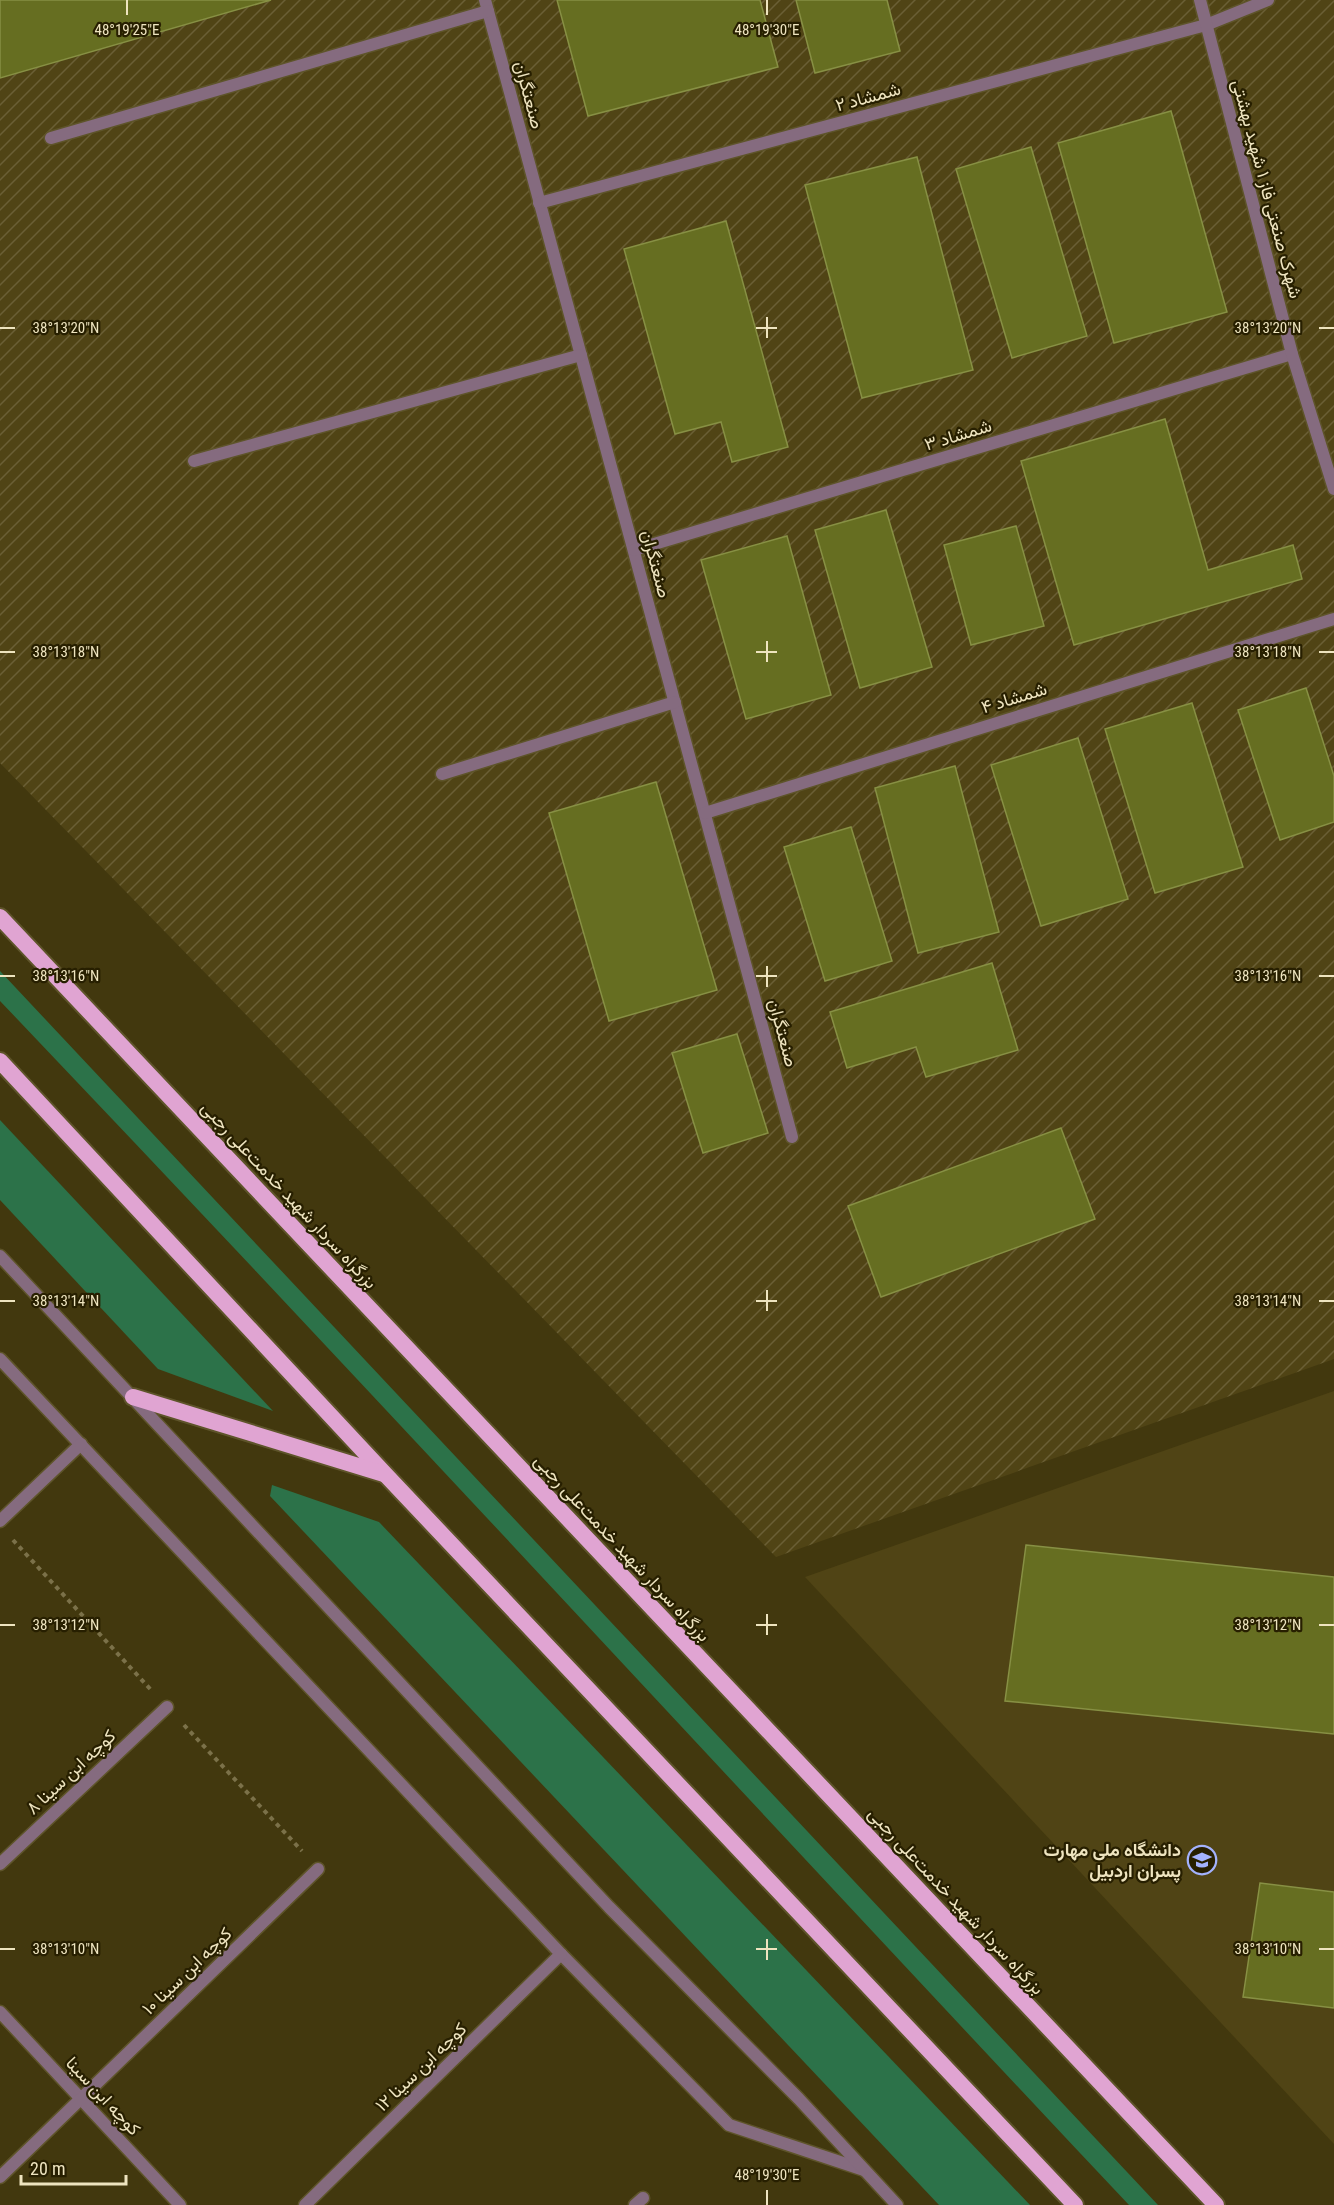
<svg xmlns="http://www.w3.org/2000/svg" width="1334" height="2205" font-family="'Roboto Condensed',Vazirmatn,sans-serif">
<defs>
<pattern id="industrial-furrows" width="10" height="10" patternUnits="userSpaceOnUse" patternTransform="scale(1.5)"><rect width="10" height="10" fill="#504415"/><path d="M-1 1l2-2M0 10L10 0M9 11l2-2" fill="none" stroke="#6a5f35"/></pattern>
</defs>
<rect width="100%" height="100%" fill="#42380e"/>
<polygon fill="#504415" points="1334,1391 1334,2144 805,1577"/>
<polygon fill="url(#industrial-furrows)" points="0,0 1334,0 1334,1359 776,1557 0,763"/>
<g fill="#2c7249">
<path d="M 0,971 L 1158,2205 L 1129,2205 C 752,1805 380,1399 0,1001 Z"/>
<polygon points="0,1120 273,1411 158,1369 0,1200"/>
<polygon points="272,1485 379,1522 1030,2205 939,2205 270,1496"/>
</g>
<g fill="#666e21" stroke="#879044" stroke-width="1.5">
<polygon points="0,0 271,0 0,78"/>
<polygon points="557,0 760,0 778,67 588,116"/>
<polygon points="796,0 887,0 900,51 815,73"/>
<polygon points="1171,111 1227,312 1114,343 1058,143"/>
<polygon points="1031,147 1087,336 1012,358 956,169"/>
<polygon points="917,157 973,370 862,398 805,185"/>
<polygon points="726,221 788,447 732,462 721,422 675,434 624,249"/>
<polygon points="1165,419 1208,570 1293,545 1302,579 1074,645 1021,461"/>
<polygon points="886,510 932,667 860,688 815,530"/>
<polygon points="1016,526 1044,626 971,645 944,545"/>
<polygon points="787,536 831,695 746,719 701,560"/>
<polygon points="1306,688 1334,776 1334,822 1280,840 1238,710"/>
<polygon points="1192,703 1243,867 1155,893 1105,729"/>
<polygon points="1078,738 1128,899 1041,926 991,765"/>
<polygon points="955,766 999,932 918,953 875,788"/>
<polygon points="656,782 717,990 609,1021 549,813"/>
<polygon points="851,827 892,961 825,981 784,847"/>
<polygon points="992,963 1018,1050 926,1077 916,1047 847,1068 830,1012"/>
<polygon points="737,1034 768,1133 703,1153 672,1053"/>
<polygon points="1061,1128 1095,1219 881,1297 848,1206"/>
<polygon points="1026,1545 1334,1577 1334,1734 1005,1701"/>
<polygon points="1260,1883 1334,1892 1334,2008 1243,1997"/>
</g>
<g fill="none" stroke-linecap="round" stroke-linejoin="round">
<g stroke="#5e542a" stroke-width="15">
<g id="minor">
<polyline points="485,0 792,1137"/>
<polyline points="51,138 488,11"/>
<polyline points="539,203 1206,25 1268,0"/>
<polyline points="194,461 581,355"/>
<polyline points="634,550 1292,354"/>
<polyline points="442,774 675,702"/>
<polyline points="705,813 1334,619"/>
<polyline points="0,1359 561,1954 729,2125 864,2170"/>
<polyline points="0,1521 81,1444"/>
<polyline points="0,1864 167,1707"/>
<polyline points="0,2012 180,2205"/>
<polyline points="0,2177 318,1869"/>
<polyline points="305,2205 561,1954"/>
<polyline points="635,2205 643,2198"/>
</g>
</g>
<g stroke="#5e542a" stroke-width="15">
<g id="tertiary">
<polyline points="1200,0 1292,354 1334,489"/>
<polyline points="0,1256 609,1907 799,2099 897,2205"/>
</g>
</g>
<g stroke="#5e542a" stroke-width="20">
<g id="trunk">
<polyline points="0,917 1216,2205"/>
<polyline points="0,1061 385,1474 1075,2205"/>
<polyline points="133,1397 384,1474"/>
</g>
</g>
<g stroke="#7b7149" stroke-width="4" stroke-dasharray="4.5 4.5" stroke-linecap="butt">
<polyline points="13,1540 152,1691"/>
<polyline points="184,1725 302,1851"/>
</g>
<use href="#minor" stroke="#856b7f" stroke-width="12"/>
<use href="#tertiary" stroke="#856b7f" stroke-width="12"/>
<use href="#trunk" stroke="#e0a4d2" stroke-width="16"/>
</g>
<path fill="none" stroke="#eee4bf" stroke-width="2" d="M 127,0 L 127,15M 767,0 L 767,15M 767,317 L 767,338M 0,328 L 15,328M 756,328 L 777,328M 1319,328 L 1334,328M 767,641 L 767,662M 0,652 L 15,652M 756,652 L 777,652M 1319,652 L 1334,652M 767,966 L 767,987M 0,976 L 15,976M 756,976 L 777,976M 1319,976 L 1334,976M 767,1290 L 767,1311M 0,1301 L 15,1301M 756,1301 L 777,1301M 1319,1301 L 1334,1301M 767,1614 L 767,1635M 0,1625 L 15,1625M 756,1625 L 777,1625M 1319,1625 L 1334,1625M 767,1939 L 767,1960M 0,1949 L 15,1949M 756,1949 L 777,1949M 1319,1949 L 1334,1949M 767,2190 L 767,2205"/>
<defs>
<g id="university-ring" transform="scale(1.5)"><circle r="9.5" fill="#271f00" stroke="#a3b2fd" stroke-width="1.5"/><path d="M0-5L7-2L0 1L-7-2ZM-4 1L0 2.5L4 1V4Q0 6-4 4Z" fill="#a3b2fd"/></g>
</defs>
<g fill-rule="evenodd">
<use href="#university-ring" x="1202" y="1860"/>
</g>
<g text-anchor="middle" stroke-width="4.5" stroke-linejoin="round" paint-order="stroke">
<g font-size="18" fill="#eee4bf" stroke="#271f00">
<text transform="translate(529 95) rotate(75)" y="6">صنعتگران</text>
<text transform="translate(868 97) rotate(-15)" y="6">شمشاد ۲</text>
<text transform="translate(1267 189) rotate(75)" y="6">شهرک صنعتی فاز ۱ شهید بهشتی</text>
<text transform="translate(958 435) rotate(-17)" y="6">شمشاد ۳</text>
<text transform="translate(656 564) rotate(75)" y="6">صنعتگران</text>
<text transform="translate(1014 698) rotate(-17)" y="6">شمشاد ۴</text>
<text transform="translate(783 1033) rotate(75)" y="6">صنعتگران</text>
<text transform="translate(289 1195) rotate(47)" y="6">بزرگراه سردار شهید خدمت‌علی رجبی</text>
<text transform="translate(622 1548) rotate(47)" y="6">بزرگراه سردار شهید خدمت‌علی رجبی</text>
<text transform="translate(71 1772) rotate(-43)" y="6">کوچه ابن سینا ۸</text>
<text transform="translate(956 1901) rotate(47)" y="6">بزرگراه سردار شهید خدمت‌علی رجبی</text>
<text transform="translate(187 1971) rotate(-44)" y="6">کوچه ابن سینا ۱۰</text>
<text transform="translate(421 2067) rotate(-44)" y="6">کوچه ابن سینا ۱۲</text>
<text transform="translate(103 2096) rotate(47)" y="6">کوچه ابن سینا</text>
</g>
<g font-size="18" font-weight="bold" fill="#eee4bf" stroke="#271f00" text-anchor="end">
<text x="1181" y="1856">دانشگاه ملی مهارت<tspan x="1181" dy="21">پسران اردبیل</tspan></text>
</g>
</g>
<g font-size="15" text-anchor="middle" fill="#eee4bf" stroke="#271f00" stroke-width="4.5" stroke-linejoin="round" paint-order="stroke">
<text x="127" y="35">48°19'25"E</text>
<text x="767" y="35">48°19'30"E</text>
<text x="66" y="333">38°13'20"N</text>
<text x="1268" y="333">38°13'20"N</text>
<text x="66" y="657">38°13'18"N</text>
<text x="1268" y="657">38°13'18"N</text>
<text x="66" y="981">38°13'16"N</text>
<text x="1268" y="981">38°13'16"N</text>
<text x="66" y="1306">38°13'14"N</text>
<text x="1268" y="1306">38°13'14"N</text>
<text x="66" y="1630">38°13'12"N</text>
<text x="1268" y="1630">38°13'12"N</text>
<text x="66" y="1954">38°13'10"N</text>
<text x="1268" y="1954">38°13'10"N</text>
<text x="767" y="2180">48°19'30"E</text>
</g>
<path d="M21 2175v9h105v-9" fill="none" stroke="#eee4bf" stroke-width="3"/>
<text x="30" y="2175" font-size="18" fill="#eee4bf" stroke="#271f00" stroke-width="4.5" paint-order="stroke">20 m</text>
</svg>
